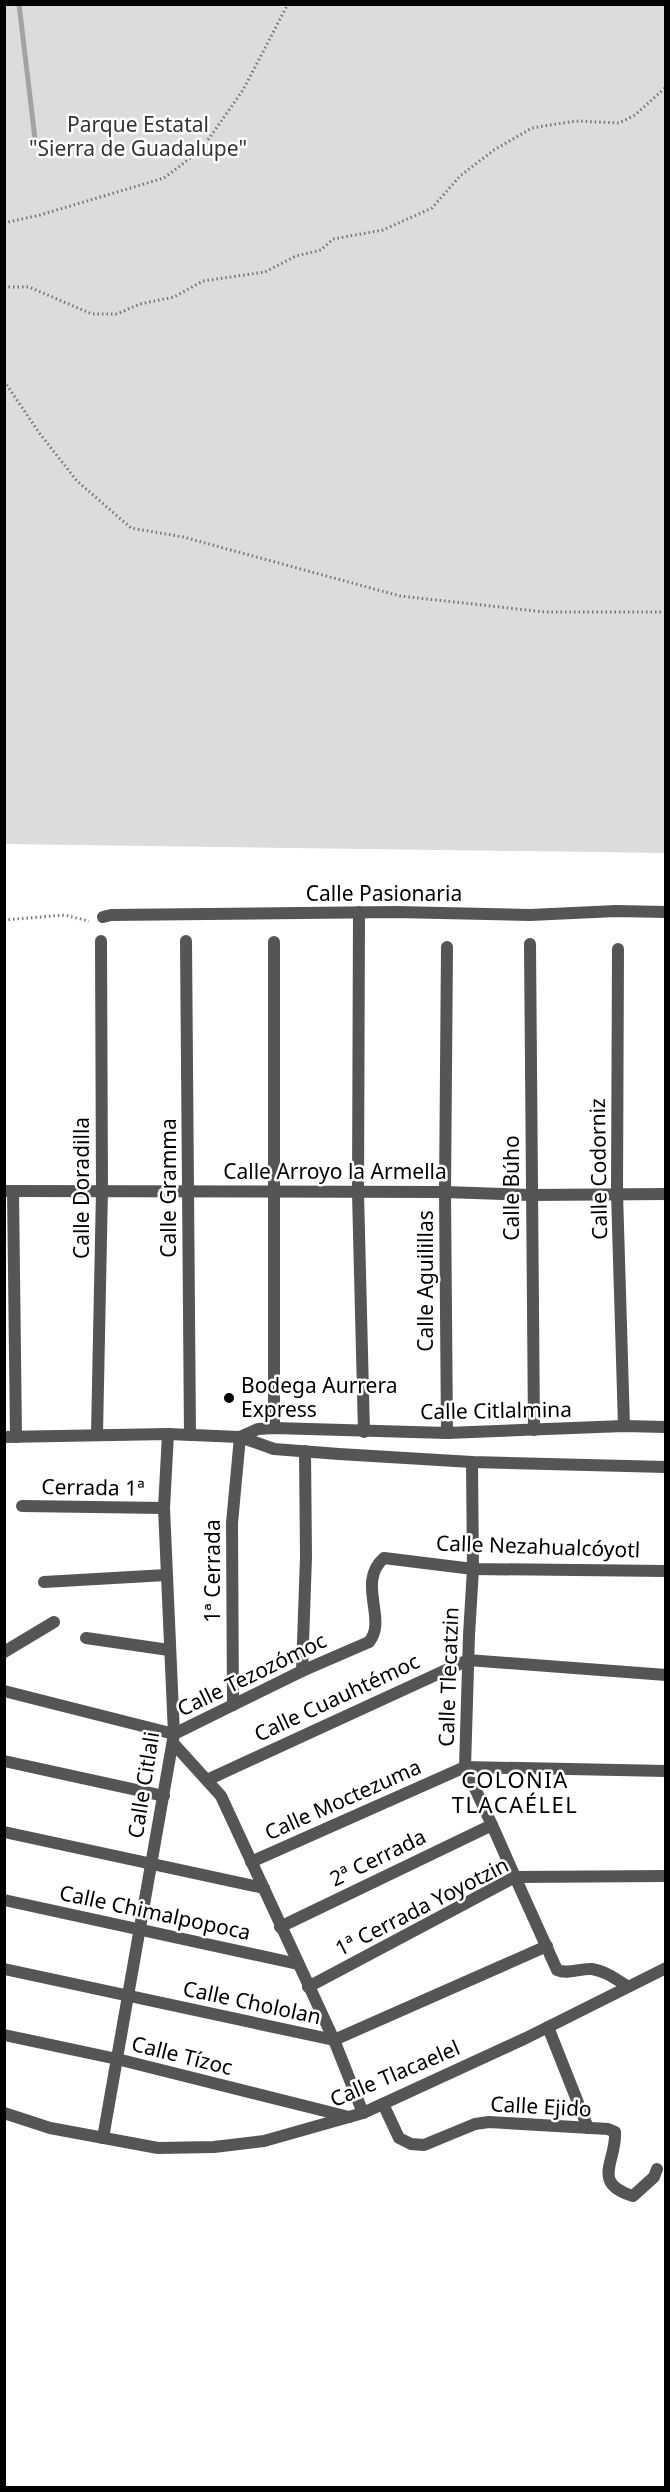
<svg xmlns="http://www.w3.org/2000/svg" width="670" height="2492" font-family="'Noto Sans',sans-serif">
<rect width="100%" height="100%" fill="#fff"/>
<polygon fill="#dcdcdc" points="5,4 665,5 665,853 5,844"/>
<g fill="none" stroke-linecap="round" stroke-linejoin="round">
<polyline stroke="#a3a3a3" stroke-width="5" points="19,4 35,139"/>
<g stroke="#777" stroke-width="3" stroke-dasharray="1.5 3" stroke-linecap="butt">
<polyline points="4,223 40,215 164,178 201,150 243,90 288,4"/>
<polyline points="4,287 29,287 92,314 117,314 140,304 174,297 203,281 265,272 296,256 321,250 333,239 383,230 432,208 460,176 494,150 532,128 575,121 619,123 635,115 666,87"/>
<polyline points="4,381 40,434 77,481 131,528 183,537 400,596 545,612 666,612"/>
<polyline points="4,920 64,915 89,921"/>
</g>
<polyline stroke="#555" stroke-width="12" points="492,1825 515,1877"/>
<g stroke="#555" stroke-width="12">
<polyline points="359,912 358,1193 364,1432"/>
<polyline points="103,917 111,915 396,912 530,915 616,911 666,912"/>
<polyline points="186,941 190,1435"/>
<polyline points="530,944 534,1430"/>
<polyline points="618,949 617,1193 624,1426"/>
<polyline points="4,1191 445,1192 531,1195 666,1194"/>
<polyline points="13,1191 16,1437"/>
<polyline points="274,1428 274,942"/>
<polyline points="447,1433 445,1192 447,947"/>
<polyline points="97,1434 102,1190 101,941"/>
<polyline points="4,1437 168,1434 240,1437 258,1429 274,1428 447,1433 624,1426 666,1427"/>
<polyline points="22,1506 164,1508"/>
<polyline points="44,1582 166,1575"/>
<polyline points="86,1638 169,1650"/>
<polyline points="4,1652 54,1622"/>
<polyline points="302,1671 306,1557 305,1451"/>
<path d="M 4,1691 L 174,1734 L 302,1671 L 369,1642 C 388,1620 356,1582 384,1558 L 473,1569 L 666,1571"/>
<polyline points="233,1705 232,1523 240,1437 274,1449 339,1454 472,1462 666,1467"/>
<polyline points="173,1743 221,1796 334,2040 363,2113"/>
<polyline points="4,1761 164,1796"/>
<polyline points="207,1780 468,1660 666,1675"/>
<polyline points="4,1832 264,1888"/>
<polyline points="251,1862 465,1767 666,1771"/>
<path d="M 515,1877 L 557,1970 C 568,1975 580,1968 592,1969 C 605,1971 616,1979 627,1986"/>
<polyline points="4,1900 298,1964"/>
<polyline points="280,1927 492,1825 465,1767 469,1635 473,1569 472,1462"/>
<polyline points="4,1969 334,2040 547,1946"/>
<polyline points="308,1987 515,1877 666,1876"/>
<polyline points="548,2027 588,2128"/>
<polyline points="4,2035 117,2059 349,2117"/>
<path d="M 383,2104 L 399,2138 L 411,2144 L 424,2145 L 475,2124 L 489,2122 L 608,2129 L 615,2132 C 617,2161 590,2183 633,2196 L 654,2177 L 657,2169"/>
<polyline points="4,2113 50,2128 158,2148 214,2147 264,2141 363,2113 526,2038 666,1968"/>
<polyline points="103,2138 174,1734 164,1508 168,1434"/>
</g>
</g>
<circle fill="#000" stroke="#fff" stroke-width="2" cx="229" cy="1398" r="6"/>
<g text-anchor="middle" stroke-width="5" stroke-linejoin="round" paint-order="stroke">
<g font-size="21" fill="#333" stroke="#fff">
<text x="138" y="132">Parque Estatal<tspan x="138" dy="24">"Sierra de Guadalupe"</tspan></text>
</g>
<g font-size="21" fill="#000" stroke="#fff">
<text x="384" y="901">Calle Pasionaria</text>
<text transform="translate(599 1169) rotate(-91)" y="7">Calle Codorniz</text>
<text x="335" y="1179">Calle Arroyo la Armella</text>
<text transform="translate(82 1188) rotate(-90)" y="7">Calle Doradilla</text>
<text transform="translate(169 1188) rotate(-90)" y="7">Calle Gramma</text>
<text transform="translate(512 1188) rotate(-90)" y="7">Calle Búho</text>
<text transform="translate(426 1281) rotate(-90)" y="7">Calle Aguilillas</text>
<text transform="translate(496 1411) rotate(-1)" y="7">Calle Citlalmina</text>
<text transform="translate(93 1488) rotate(1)" y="7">Cerrada 1ª</text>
<text transform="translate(538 1547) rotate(2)" y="7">Calle Nezahualcóyotl</text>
<text transform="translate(213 1571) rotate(-90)" y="7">1ª Cerrada</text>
<text transform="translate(252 1675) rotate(-26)" y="7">Calle Tezozómoc</text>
<text transform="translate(449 1677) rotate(-88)" y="7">Calle Tlecatzin</text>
<text transform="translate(337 1698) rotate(-25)" y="7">Calle Cuauhtémoc</text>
<text transform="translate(144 1785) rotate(-81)" y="7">Calle Citlali</text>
<text transform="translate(343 1800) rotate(-24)" y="7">Calle Moctezuma</text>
<text transform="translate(378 1858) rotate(-26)" y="7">2ª Cerrada</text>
<text transform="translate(422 1907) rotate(-27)" y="7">1ª Cerrada Yoyotzin</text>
<text transform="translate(155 1913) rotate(12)" y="7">Calle Chimalpopoca</text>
<text transform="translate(252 2003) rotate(12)" y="7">Calle Chololan</text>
<text transform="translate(182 2056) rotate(14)" y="7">Calle Tízoc</text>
<text transform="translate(395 2074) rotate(-23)" y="7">Calle Tlacaelel</text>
<text transform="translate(541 2107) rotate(3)" y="7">Calle Ejido</text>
</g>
<g font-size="21" fill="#000" stroke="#fff" text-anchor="start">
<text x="241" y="1393">Bodega Aurrera<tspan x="241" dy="24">Express</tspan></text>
</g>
<g font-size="22" letter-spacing="1.5" fill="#000" stroke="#fff">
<text x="515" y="1788">COLONIA<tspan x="515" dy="25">TLACAÉLEL</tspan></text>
</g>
</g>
<rect width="670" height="2492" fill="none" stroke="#000000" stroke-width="12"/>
</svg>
